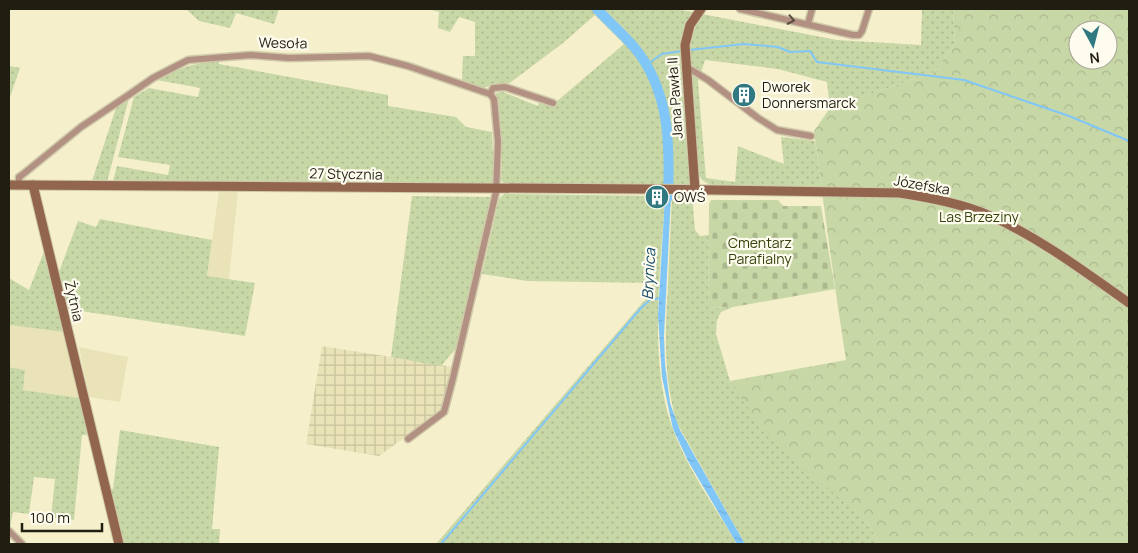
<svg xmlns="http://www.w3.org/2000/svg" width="1138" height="553" font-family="Manrope,sans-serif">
<defs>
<pattern id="industrial-grid" width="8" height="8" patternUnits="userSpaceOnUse" patternTransform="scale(1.25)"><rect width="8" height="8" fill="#eae3b8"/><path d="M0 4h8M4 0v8" fill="none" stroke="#c8c29d"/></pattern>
<pattern id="grass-dots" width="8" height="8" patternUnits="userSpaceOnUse" patternTransform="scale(1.25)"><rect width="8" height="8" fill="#c8d7a6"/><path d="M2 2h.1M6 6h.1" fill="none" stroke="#acb88e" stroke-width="1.8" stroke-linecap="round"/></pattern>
<pattern id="forest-crowns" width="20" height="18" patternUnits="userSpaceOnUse" patternTransform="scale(1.25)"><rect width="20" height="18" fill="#c8d7a6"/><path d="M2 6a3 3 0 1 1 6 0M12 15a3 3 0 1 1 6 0" fill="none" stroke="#acb88e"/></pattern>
<pattern id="cemetery-stones" width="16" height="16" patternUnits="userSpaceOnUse" patternTransform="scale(1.25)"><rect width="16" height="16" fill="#c8d7a6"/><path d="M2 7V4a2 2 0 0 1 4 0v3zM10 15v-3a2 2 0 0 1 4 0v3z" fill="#acb88e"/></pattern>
<pattern id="water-ripples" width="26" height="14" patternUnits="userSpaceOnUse" patternTransform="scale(1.25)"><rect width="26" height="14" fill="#80c7f8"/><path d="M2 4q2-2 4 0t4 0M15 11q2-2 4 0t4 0" fill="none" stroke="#6eaad4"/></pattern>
</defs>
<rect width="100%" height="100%" fill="#f5efcc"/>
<g fill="#eae3b8">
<polygon points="219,191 238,191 229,280 207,276"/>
<polygon points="9,325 64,332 79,398 22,390 25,370 9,367"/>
<polygon points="79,347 128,357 120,402 89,397"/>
</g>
<polygon fill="url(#industrial-grid)" points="322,346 453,367 442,411 379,456 306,444"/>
<g fill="url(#grass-dots)">
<polygon points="186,9 279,9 274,24 236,13 230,28 199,21"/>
<polygon points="428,9 675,9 693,12 688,20 688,129 690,183 688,186 504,183 501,180 502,153 496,93 503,92 538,106 541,97 556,102 624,44 595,15 563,43 507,85 496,83 484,88 462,82 463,56 475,56 475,22 459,17 450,32 438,28 439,12"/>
<polygon points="922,9 953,9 955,44 934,72 830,108 827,82 778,69 705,60 698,82 706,178 735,182 738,146 784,164 781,137 815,141 822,190 712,186 702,180 698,173 690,46 694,26 702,14 837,40 921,45"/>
<path d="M 219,61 L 219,64 L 388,95 L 388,106 L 456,117 L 466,127 L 492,132 L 494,183 L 493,185 L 207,183 L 113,181 L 117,166 L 168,175 L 170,165 L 118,157 L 134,97 L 149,88 L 198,97 L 200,88 L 157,80 C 180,68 192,63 219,61 Z"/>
<polygon points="9,66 20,68 9,100"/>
<polygon points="129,98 107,182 92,181 116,108"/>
<path d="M 504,194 L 665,196 C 661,267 648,359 672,427 C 687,469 715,507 737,544 L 436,544 L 644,301 L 653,295 L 652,283 L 527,281 L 482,274 L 499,199 Z"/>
<path d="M 672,194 L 692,195 L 695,230 L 700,236 L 709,235 L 708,308 L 733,307 L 721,312 L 717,320 L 716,334 L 730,381 L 866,521 L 880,544 L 745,544 L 677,423 C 663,375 665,335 668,286 C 669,256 671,225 672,194 Z"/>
<polygon points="412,196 490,197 491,199 457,347 441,366 391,357"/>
<polygon points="100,219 212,240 207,276 255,283 245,336 68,309 59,272 78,221 96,227"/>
<polygon points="45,249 64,332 9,325 9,278 29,290"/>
<polygon points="9,367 25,370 23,390 79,398 89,435 82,435 74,520 51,518 55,479 34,477 29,514 13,512 10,529 9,528"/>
<polygon points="120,430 219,447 212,529 220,529 219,544 123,544 110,490 113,489"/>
</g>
<path fill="url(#forest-crowns)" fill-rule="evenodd" d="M 953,9 L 1129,9 L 1129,544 L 880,544 L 866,521 L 766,435 L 730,381 L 846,360 C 834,284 824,207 814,131 L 830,108 L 934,72 L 955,44 ZM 1078,30 L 1108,30 L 1108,60 L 1078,60 Z"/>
<polygon fill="url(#cemetery-stones)" points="711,200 778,200 783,206 821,206 835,289 733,307 708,308 709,204"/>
<polygon fill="url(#water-ripples)" points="671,195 664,336 665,364 670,403 680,430 745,544 737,544 688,461 673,429 662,377 658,315 665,196"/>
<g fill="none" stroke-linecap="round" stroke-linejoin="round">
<g stroke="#80c7f8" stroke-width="2">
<polyline points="689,50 744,44 778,47 790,52 810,51 817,62 964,80 1069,116 1129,141"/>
<polyline points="646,65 662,54 682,51"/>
<polyline points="441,544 641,308 650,300 661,298"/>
</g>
<path stroke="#80c7f8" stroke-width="10" d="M 597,9 C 609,22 623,34 634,47 C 670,90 670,145 668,197"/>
<g stroke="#cfc9aa" stroke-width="9">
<g id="street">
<polyline points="740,9 853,35 859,35 862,31 869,9"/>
<polyline points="808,24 812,9"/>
<polyline points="687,69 690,69 708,80 758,118 777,130 811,136"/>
<polyline points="490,94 493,88 505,87 553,103"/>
<polyline points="19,185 19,177 22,175 81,127 130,94 153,78 188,60 251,55 289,58 369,56 408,66 490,94 494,99 498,142 496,192 453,378 444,412 408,439"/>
<polyline points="9,531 22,544"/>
</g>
</g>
<g stroke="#cfc9aa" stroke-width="11">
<g id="secondary">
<path d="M 9,185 L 648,189 L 900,193 C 931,198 964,204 993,217 C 1041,239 1085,272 1129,303"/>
<polyline points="33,185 119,544"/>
<polyline points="695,190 685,45 690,25 701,9"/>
</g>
</g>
<use href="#street" stroke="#b29182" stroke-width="6"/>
<use href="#secondary" stroke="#92654f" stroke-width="9"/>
</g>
<defs><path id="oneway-chevron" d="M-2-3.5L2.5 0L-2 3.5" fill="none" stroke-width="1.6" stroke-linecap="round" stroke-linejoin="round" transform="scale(1.25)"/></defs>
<use stroke="#5a4c3e" href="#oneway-chevron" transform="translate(791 20) rotate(12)"/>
<defs>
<g id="building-disc" transform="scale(1.25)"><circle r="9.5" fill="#317981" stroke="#fefcee"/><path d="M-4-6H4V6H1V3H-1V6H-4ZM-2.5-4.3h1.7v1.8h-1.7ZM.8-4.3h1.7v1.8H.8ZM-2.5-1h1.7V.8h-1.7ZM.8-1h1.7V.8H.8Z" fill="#fff"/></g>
</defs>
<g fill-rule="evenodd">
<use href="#building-disc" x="744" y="95"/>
<use href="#building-disc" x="657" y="197"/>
</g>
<g text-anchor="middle" stroke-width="4.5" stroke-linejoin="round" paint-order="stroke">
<g font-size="14" fill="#201e11" stroke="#fefcee">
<text transform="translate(283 43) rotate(1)" y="5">Wesoła</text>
<text transform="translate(675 98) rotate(-94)" y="5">Jana Pawła II</text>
<text transform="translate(346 174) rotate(1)" y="5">27 Stycznia</text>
<text transform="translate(922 185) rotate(10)" y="5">Józefska</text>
<text transform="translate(74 301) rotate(77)" y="5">Żytnia</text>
</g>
<g font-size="14" fill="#201e11" stroke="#fefcee" text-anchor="start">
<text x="762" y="92">Dworek<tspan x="762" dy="16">Donnersmarck</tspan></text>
<text x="674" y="202">OWŚ</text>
</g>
<g font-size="14" fill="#35410a" stroke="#fefcee">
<text x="979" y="222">Las Brzeziny</text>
<text x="760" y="248">Cmentarz<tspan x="760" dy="16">Parafialny</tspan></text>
</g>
<g font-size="15" font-style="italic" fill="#13496a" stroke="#fefcee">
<text transform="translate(649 274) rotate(-87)" y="5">Brynica</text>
</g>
</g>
<rect width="1138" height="553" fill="none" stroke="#201e11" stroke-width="20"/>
<g transform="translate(1093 45) rotate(173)"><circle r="24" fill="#fefcee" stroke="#a5a396"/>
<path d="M0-4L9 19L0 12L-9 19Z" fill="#317981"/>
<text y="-8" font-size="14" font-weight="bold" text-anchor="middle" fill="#201e11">N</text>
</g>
<path d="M22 523v8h80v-8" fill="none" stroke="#201e11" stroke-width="2.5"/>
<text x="30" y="523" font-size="15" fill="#201e11" stroke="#fefcee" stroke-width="4" paint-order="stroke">100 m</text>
</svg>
